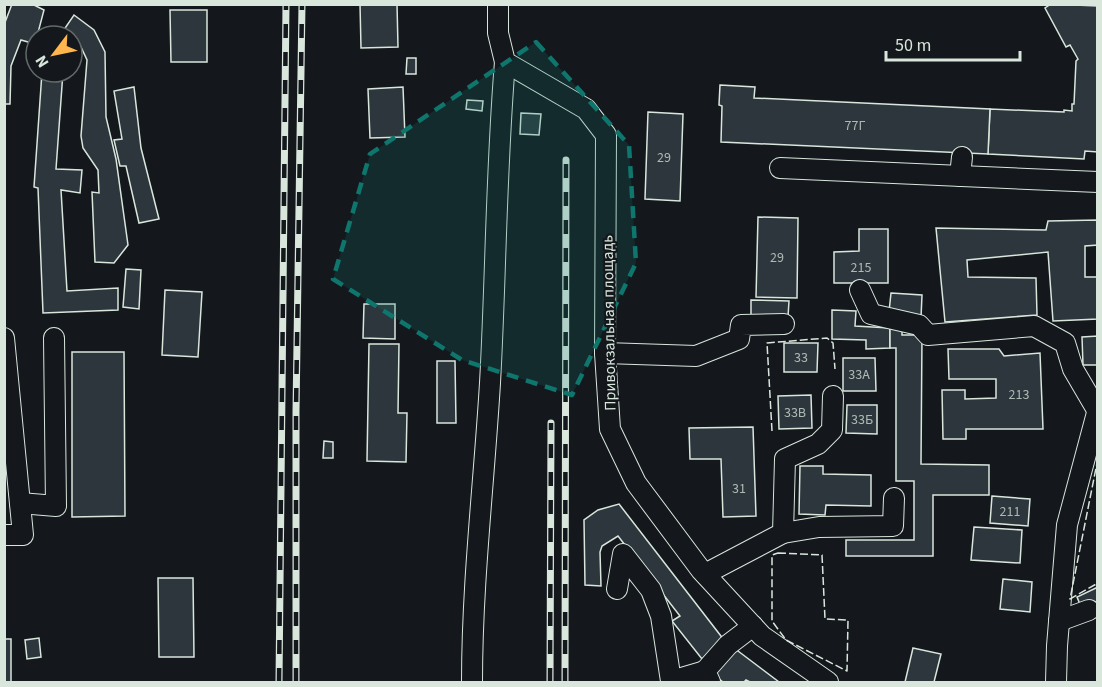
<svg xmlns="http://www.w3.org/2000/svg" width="1102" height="687" font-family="'Source Sans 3',sans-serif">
<rect width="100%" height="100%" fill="#14181c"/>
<g fill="#2c363c" stroke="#d8e6dc" stroke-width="1.5">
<polygon points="12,4 32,4 44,10 35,44 21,40 11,66 10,104 4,104 4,25"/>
<polygon points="360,4 397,4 398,47 361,48"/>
<polygon points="1051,4 1098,6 1098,152 1085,151 1084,159 988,154 990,109 1064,112 1064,110 1072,111 1072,104 1074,104 1076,61 1078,59 1070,45 1066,47 1045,8"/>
<polygon points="170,10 207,10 207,62 171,62"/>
<polygon points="74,15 94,30 105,52 106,117 116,159 128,245 114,263 95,262 92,192 99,193 98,170 83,148 81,136 87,60 81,47 72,41 72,36 61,34"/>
<polygon points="407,58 416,58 416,74 406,74"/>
<polygon points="42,72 63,72 56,169 82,170 80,193 61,190 67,291 118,288 118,310 43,313 38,188 34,187"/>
<polygon points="720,85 755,87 754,98 990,109 988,154 721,142 722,106 719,105"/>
<polygon points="134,87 141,148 159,219 139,223 126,166 120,166 114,140 122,139 114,91"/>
<polygon points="403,87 405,137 370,138 368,89"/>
<polygon points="467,100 483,101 482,111 466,109"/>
<polygon points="648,112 683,114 680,201 645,199"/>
<polygon points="521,113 541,114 539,135 520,134"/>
<polygon points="758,217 798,218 797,298 756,297"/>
<polygon points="1098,220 1098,245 1085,246 1085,277 1098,277 1098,319 1053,321 1048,252 967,260 968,277 1036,278 1037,315 945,322 936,228 1046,230 1048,221"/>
<polygon points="859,229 888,229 888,283 834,283 834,252 859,251"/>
<polygon points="126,269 141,270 139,309 123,307"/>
<polygon points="165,290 202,292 198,357 162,355"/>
<polygon points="891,293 922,295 921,318 889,312"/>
<polygon points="751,300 789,301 788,317 751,315"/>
<polygon points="364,304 395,304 395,339 363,338"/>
<polygon points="832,310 856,311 855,326 890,328 890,348 866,349 866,340 832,339"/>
<polygon points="890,328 902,328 902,335 922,335 921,464 989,465 989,495 933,495 933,556 846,556 846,540 914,540 914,481 896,481 896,348 890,348"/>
<polygon points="1098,336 1098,365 1083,365 1082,337"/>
<polygon points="784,343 818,343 817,372 784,372"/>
<polygon points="369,344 399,344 398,413 407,413 406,462 367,461"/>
<polygon points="948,349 999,349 1004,356 1040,353 1043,429 966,429 966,439 943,439 942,390 965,390 965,399 996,398 996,379 949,379"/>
<polygon points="72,352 124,352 125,516 72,517"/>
<polygon points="843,358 875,358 876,391 843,391"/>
<polygon points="437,361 455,361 456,423 437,423"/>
<polygon points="811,395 812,428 779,429 778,396"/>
<polygon points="847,405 877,405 877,434 846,433"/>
<polygon points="753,427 756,516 723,517 721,459 690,459 689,428"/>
<polygon points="324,441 333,442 333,458 323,458"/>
<polygon points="800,466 823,466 823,474 871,475 871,506 826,505 825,515 799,514"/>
<polygon points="992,496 1030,499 1028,526 990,523"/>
<polygon points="619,504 724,640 702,659 672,621 680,616 618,536 602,546 600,552 601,586 585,585 584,520 598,510"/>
<polygon points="974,527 1022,530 1020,563 971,560"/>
<polygon points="158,578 193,578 194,657 159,657"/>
<polygon points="1003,579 1032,582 1030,612 1000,609"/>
<polygon points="1098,587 1098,602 1082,609 1077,597"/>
<polygon points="39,638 41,657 27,659 25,640"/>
<rect x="4" y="639" width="7" height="43"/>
<polygon points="734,648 779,682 750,682 746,680 744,682 723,682 713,674"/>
<polygon points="913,648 941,654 934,682 905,682"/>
</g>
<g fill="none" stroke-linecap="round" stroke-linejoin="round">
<g stroke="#d8e6dc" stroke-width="22">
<g id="minor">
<polyline points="498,4 498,33 505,62 586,109 606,135 605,353 610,429 636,483 701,570 762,636 828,682"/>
<polyline points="780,168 1098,182"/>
<polyline points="960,176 962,157"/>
<polyline points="860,290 871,314 919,325 928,335 1034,326 1065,343 1073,369 1097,410"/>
<polyline points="4,338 23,535 4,535"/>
<polyline points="605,353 696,356 739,339 741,325 784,324"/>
<polyline points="20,503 56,506 54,338"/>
<polyline points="783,533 819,527 893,526 894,498"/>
<polyline points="705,574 783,533 785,459 818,444 832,430 833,396"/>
<polyline points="617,589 623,554 651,590 661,616 671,681 705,671"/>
<polyline points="1059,621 1089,610"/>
<path d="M 472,682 C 472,583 484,483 490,383 C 496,276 496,169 505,62"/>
<polyline points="710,682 705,671 728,645 753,626"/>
<polyline points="1056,682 1057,646 1067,525 1098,409"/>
</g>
</g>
<use href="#minor" stroke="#14181c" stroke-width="20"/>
<g stroke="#d8e6dc" stroke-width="7">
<g id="rail">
<polyline points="279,682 286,4"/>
<polyline points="296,682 296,411 302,4"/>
<polyline points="550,682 551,423"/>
<polyline points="565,682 566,160"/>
</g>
</g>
<use href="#rail" stroke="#14181c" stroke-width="4.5" stroke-dasharray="14" stroke-linecap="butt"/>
<g stroke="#d8e6dc" stroke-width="1.5" stroke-dasharray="8 3" stroke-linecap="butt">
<polyline points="772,431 767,343 827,338 833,343 835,369"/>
<polyline points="1098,458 1070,599 1098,583"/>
<polygon points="778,553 822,555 825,619 848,620 847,671 786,640 772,621 772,555"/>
</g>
</g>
<path fill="#0f766e" fill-opacity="0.2" stroke="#0f766e" stroke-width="4.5" stroke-dasharray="12 8" stroke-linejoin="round" d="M 536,42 L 629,145 L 636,263 L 572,395 L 462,360 L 333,279 L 370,154 Z"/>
<g text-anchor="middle" stroke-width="4.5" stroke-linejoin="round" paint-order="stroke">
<g font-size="14" fill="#adbab4">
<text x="855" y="130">77Г</text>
<text x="664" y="162">29</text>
<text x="777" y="262">29</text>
<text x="861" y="272">215</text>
<text x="801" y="362">33</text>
<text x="859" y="379">33А</text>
<text x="1019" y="399">213</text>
<text x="795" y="417">33В</text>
<text x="862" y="424">33Б</text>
<text x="739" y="493">31</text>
<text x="1010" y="516">211</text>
</g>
<g font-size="16" fill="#d8e6dc" stroke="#14181c">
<text transform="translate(608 323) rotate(-91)" y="6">Привокзальная площадь</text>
</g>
</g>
<rect width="1102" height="687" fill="none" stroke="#d8e6dc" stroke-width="12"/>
<g transform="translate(54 54) rotate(238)"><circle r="28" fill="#14181c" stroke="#626a69" stroke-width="1.5"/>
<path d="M0-4.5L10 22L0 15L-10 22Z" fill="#ffb74d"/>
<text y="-9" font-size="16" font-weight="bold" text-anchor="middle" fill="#d8e6dc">N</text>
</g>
<path d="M886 51v9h134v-9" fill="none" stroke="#d8e6dc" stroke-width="3"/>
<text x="895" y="51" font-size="18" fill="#d8e6dc" stroke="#14181c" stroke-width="4.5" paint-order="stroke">50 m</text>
</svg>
